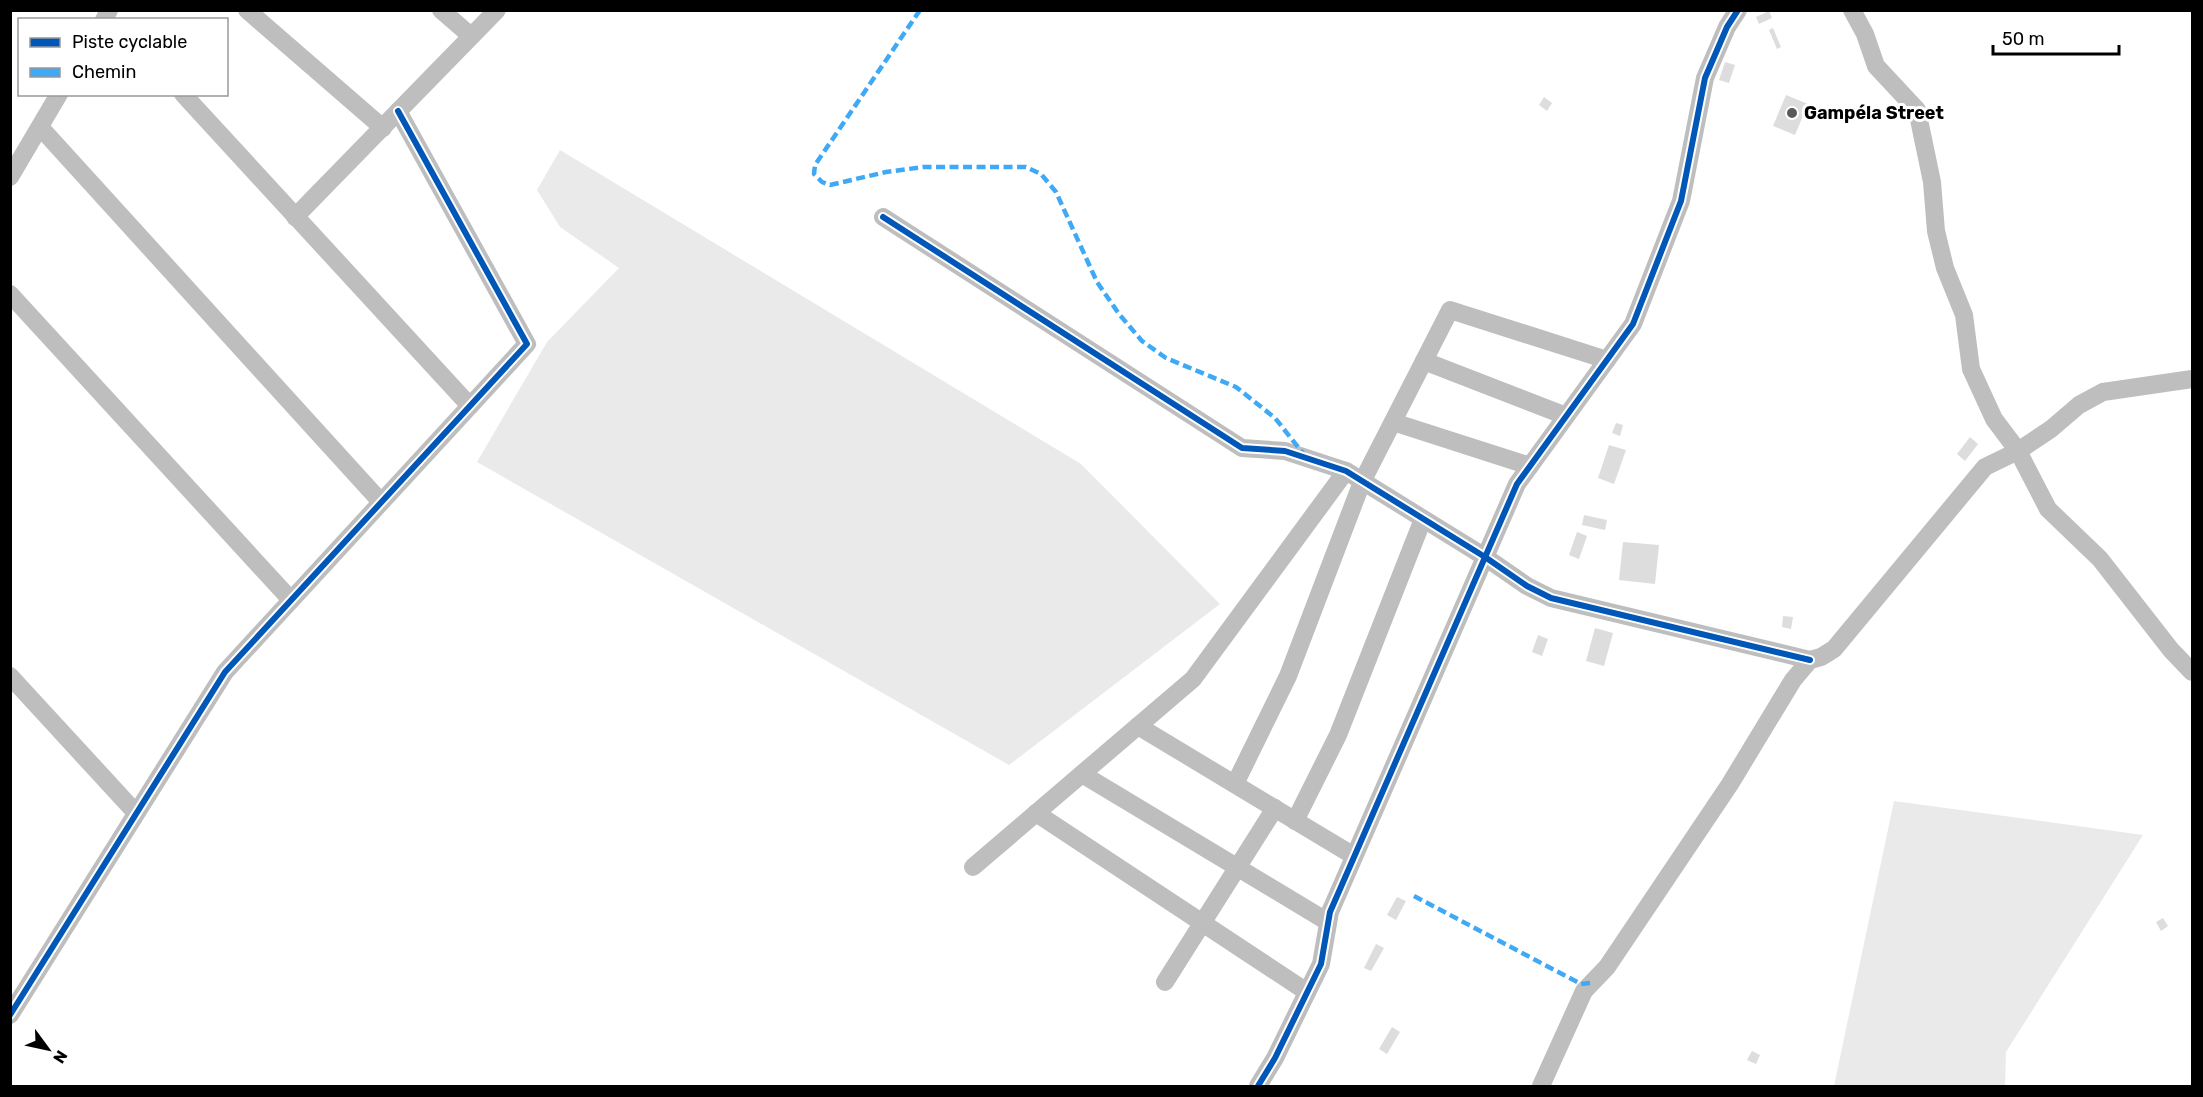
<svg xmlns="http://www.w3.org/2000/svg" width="2203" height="1097" font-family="Rubik,sans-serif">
<rect width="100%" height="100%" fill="#fff"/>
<g fill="#eaeaea">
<polygon points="560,150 1081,464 1220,604 1009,765 477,462 547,342 619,268 560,227 537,190"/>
<polygon points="1894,801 2143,835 2006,1052 2005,1086 1834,1086"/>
</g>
<g fill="#ddd">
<polygon points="1769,11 1772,18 1759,24 1756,17"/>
<polygon points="1773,28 1781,47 1777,49 1769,30"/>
<polygon points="1725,62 1735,65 1729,83 1719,80"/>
<polygon points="1786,95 1808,104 1795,135 1773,126"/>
<polygon points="1544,97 1552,103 1547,111 1539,105"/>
<polygon points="1616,423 1623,425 1620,436 1612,433"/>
<polygon points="1970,437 1978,444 1965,461 1957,454"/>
<polygon points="1609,445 1626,450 1614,484 1598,478"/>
<polygon points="1584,515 1607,520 1605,530 1582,525"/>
<polygon points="1577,532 1587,536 1579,559 1569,555"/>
<polygon points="1623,542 1659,545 1655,584 1619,580"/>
<polygon points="1783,616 1793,617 1791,629 1782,627"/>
<polygon points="1595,628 1613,633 1604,666 1586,661"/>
<polygon points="1538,635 1548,639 1542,656 1532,652"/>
<polygon points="1397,897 1406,901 1396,920 1387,915"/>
<polygon points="2163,918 2168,926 2161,931 2156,922"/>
<polygon points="1376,944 1384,948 1371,971 1364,968"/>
<polygon points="1392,1027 1400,1032 1387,1054 1379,1049"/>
<polygon points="1752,1051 1760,1055 1756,1064 1747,1060"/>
</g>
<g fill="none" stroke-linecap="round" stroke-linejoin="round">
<g stroke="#bebebe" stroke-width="18">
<polyline points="247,10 383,128"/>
<polyline points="441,10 471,36"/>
<polyline points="1852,10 1865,34 1876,66 1917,110 1932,182 1936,231 1945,268 1964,315 1971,369 1994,419 2018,451 2048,509 2100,559 2171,650 2192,672"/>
<polyline points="104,20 109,10"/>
<polyline points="183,94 470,406"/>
<polyline points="40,127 381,502"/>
<polyline points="10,177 59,94"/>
<polyline points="295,217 497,10"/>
<polyline points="883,217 1242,448 1285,451 1346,471 1485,557 1527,586 1551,598 1810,660"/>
<polyline points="10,294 291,600"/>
<polyline points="1424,361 1566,416"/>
<polyline points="1393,422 1530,466"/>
<polyline points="10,676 136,813"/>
<polyline points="1138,726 1354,856"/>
<polyline points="1082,774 1328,922"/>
<polyline points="1235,784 1288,676 1362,482 1450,310 1607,360"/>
<polyline points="1036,813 1307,992"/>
<polyline points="1295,821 1338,735 1423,519"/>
<polyline points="973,867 1193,679 1346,471"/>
<polyline points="1165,982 1275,808"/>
<polyline points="10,1015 225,672 527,344 398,111"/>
<polyline points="1258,1086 1275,1058 1321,964 1330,912 1517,484 1633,324 1681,201 1705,78 1727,27 1738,10"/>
<polyline points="1541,1086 1584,991 1607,967 1730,784 1793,680 1810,660 1821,657 1834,649 1985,467 2018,451 2051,429 2079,405 2103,392 2192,379"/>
</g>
<g stroke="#3fa9f5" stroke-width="4.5" stroke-dasharray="9 4.5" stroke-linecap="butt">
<polyline points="920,10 815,165 814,174 822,182 830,185 886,172 923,167 1026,167 1041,174 1056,192 1097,282 1119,314 1142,341 1166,358 1236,387 1275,418 1306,457"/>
<polyline points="1414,896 1581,984 1590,983"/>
</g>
<g stroke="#fff" stroke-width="10">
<g id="cycleway">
<polyline points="883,217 1242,448 1285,451 1346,471 1485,557 1527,586 1551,598 1810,660"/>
<polyline points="10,1015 225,672 527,344 398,111"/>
<polyline points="1258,1086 1275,1058 1321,964 1330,912 1517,484 1633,324 1681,201 1705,78 1727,27 1738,10"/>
</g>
</g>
<use href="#cycleway" stroke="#0057b8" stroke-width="6"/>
</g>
<circle fill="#595959" stroke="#fff" stroke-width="2" cx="1792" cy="113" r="6"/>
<g text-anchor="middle" stroke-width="6" stroke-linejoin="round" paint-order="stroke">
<g font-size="18" font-weight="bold" fill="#000" stroke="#fff" text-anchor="start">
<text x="1804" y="119">Gampéla Street</text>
</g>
</g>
<rect width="2203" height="1097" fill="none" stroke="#000000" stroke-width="24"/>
<rect x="18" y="18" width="210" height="78" fill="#ffffff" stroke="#999999" stroke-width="1.5"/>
<rect x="30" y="38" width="30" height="9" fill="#0057b8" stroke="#999999" stroke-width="1.5"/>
<text x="72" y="48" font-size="18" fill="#000000">Piste cyclable</text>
<rect x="30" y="68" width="30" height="9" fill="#3fa9f5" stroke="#999999" stroke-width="1.5"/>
<text x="72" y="78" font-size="18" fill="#000000">Chemin</text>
<g transform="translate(48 1049) rotate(123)" stroke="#ffffff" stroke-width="4.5" paint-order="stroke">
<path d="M0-4.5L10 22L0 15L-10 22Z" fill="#000000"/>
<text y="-9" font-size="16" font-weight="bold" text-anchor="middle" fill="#000000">N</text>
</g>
<path d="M1993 45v9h126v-9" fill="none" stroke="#000000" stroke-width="3"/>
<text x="2002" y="45" font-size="18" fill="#000000" stroke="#ffffff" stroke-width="4.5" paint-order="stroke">50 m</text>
</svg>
